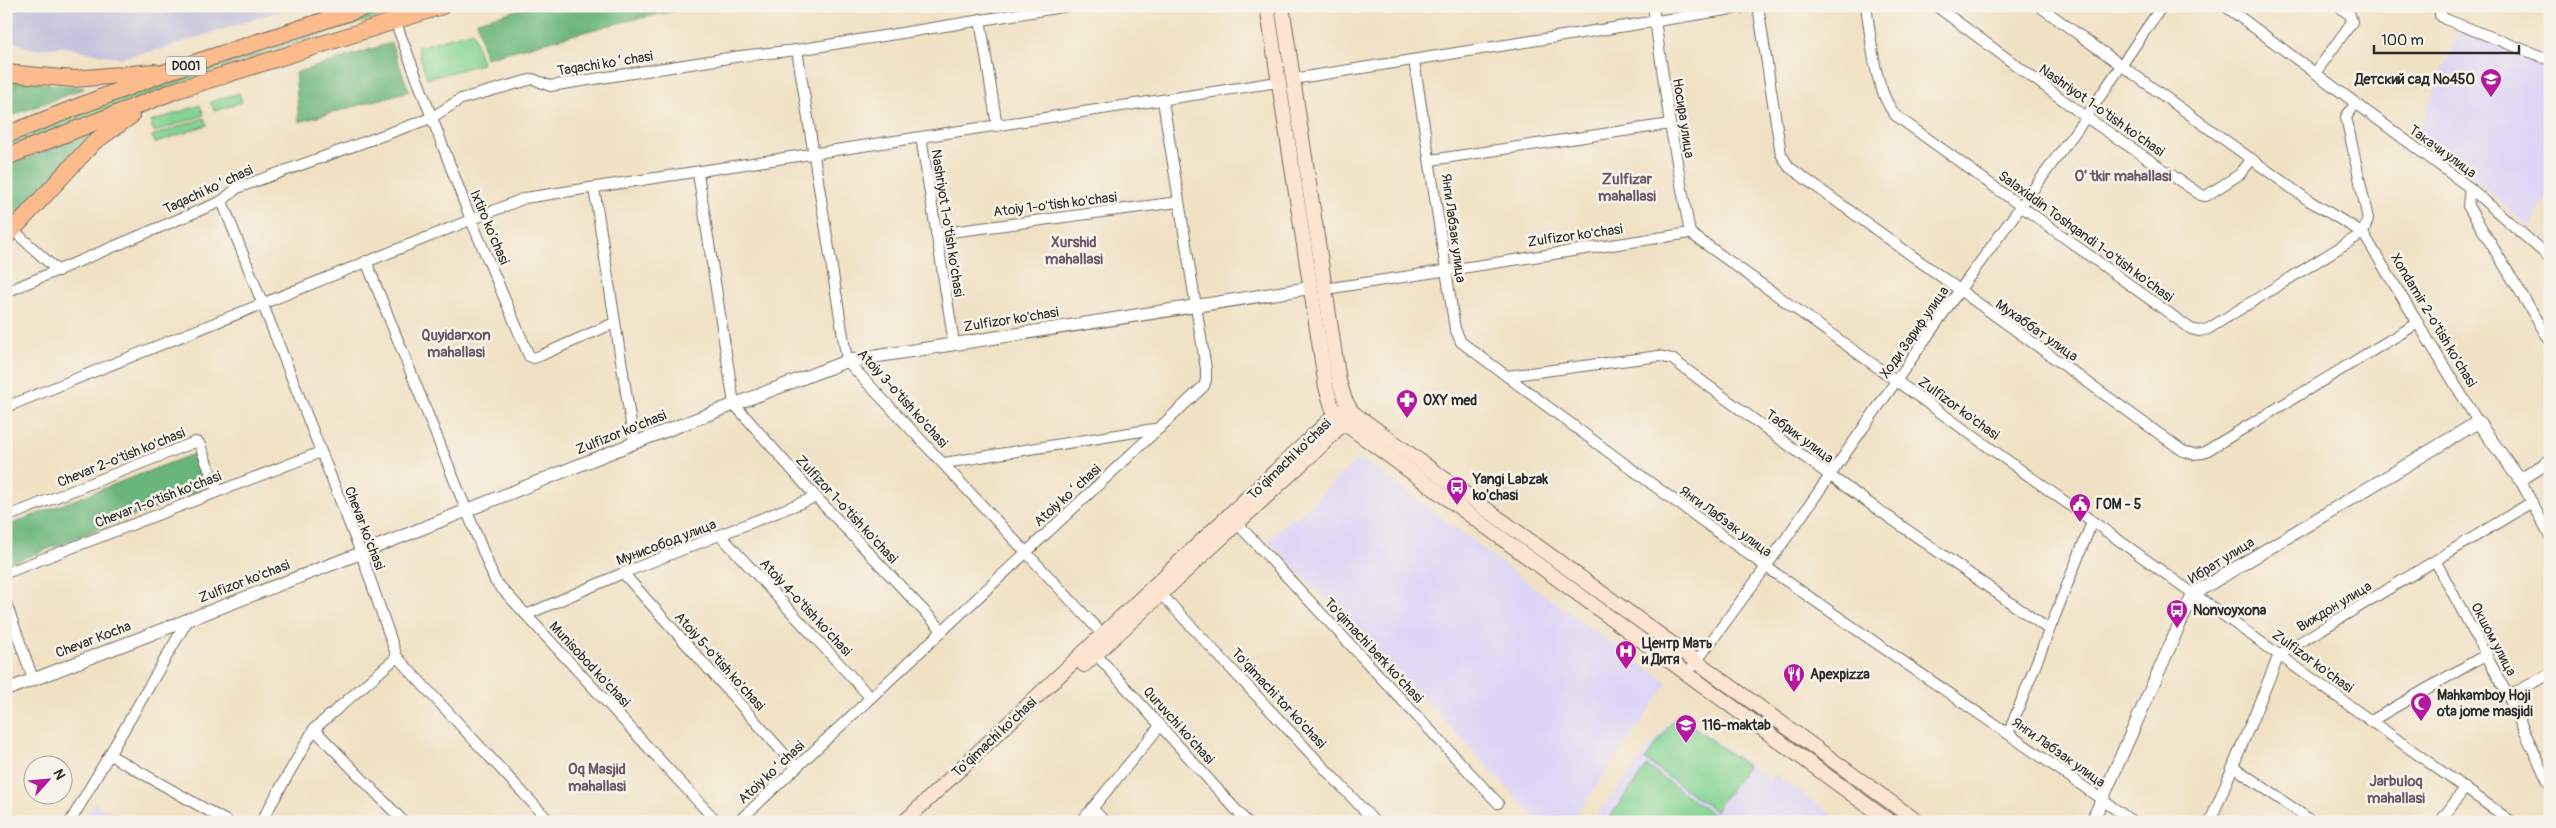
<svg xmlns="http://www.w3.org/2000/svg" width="2556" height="828" font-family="Pangolin,sans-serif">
<rect width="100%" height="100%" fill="#f7f3e8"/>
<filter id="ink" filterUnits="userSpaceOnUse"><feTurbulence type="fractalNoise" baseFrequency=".02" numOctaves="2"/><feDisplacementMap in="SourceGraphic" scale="10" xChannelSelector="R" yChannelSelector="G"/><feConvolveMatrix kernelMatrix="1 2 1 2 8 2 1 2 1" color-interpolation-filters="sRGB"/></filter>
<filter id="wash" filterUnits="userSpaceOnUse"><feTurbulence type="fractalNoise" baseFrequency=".0096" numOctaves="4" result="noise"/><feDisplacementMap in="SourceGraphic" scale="20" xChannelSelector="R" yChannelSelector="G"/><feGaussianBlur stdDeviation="1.12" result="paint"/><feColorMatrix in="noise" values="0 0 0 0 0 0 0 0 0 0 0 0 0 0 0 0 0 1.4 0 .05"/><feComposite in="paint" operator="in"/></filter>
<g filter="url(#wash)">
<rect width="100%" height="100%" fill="#f1e1c4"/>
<g fill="#ddd5f6">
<polygon points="2460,28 2550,66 2550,189 2530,228 2419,131"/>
<polygon points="1357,460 1364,461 1376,468 1528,583 1668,683 1571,822 1539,822 1432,707 1268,540 1292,517 1295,519"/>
<polygon points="1677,713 1770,780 1774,774 1843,822 1592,822"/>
<polygon points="94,803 127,822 82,822"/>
</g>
<polygon fill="#c2c1dc" points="6,6 295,6 162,49 119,58 64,47 33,49 6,39"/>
<g fill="#83d392" stroke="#577f5e">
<polygon points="391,6 412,6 227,65 6,147 6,141 143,88"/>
<polygon points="473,31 482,64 427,79 417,47"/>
<polygon points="239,93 242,102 215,111 210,102"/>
<polygon points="200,105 204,115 154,132 150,122"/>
<polygon points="204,118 207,125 155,143 152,136"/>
<polygon points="1677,715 1747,766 1715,811 1645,760"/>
<polygon points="1647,766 1712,814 1706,822 1606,822"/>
</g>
<g fill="#6ab57c" stroke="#4a7054">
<polygon points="533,6 697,6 618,23 485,58 477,21"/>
<polygon points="391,43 409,91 299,122 295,73"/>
<polygon points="12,80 85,88 6,118 6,94"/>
<polygon points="97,131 6,226 6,166"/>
<polygon points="193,454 207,488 6,565 6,526"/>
</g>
</g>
<g filter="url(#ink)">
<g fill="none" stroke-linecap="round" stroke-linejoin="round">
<g stroke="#706b61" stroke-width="12">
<g id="minor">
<polyline points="1653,6 1670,124 1690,233"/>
<polyline points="1758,6 1781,154 1789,167 2183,451 2193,454 2203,453 2418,323"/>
<path d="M 1866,6 C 1872,42 1873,85 1895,115 L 2191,329 L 2199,331 L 2208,329 L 2363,233 L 2308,200 L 2039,6"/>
<polyline points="1936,6 2086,117 2201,195 2206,196 2240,174 2252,159"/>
<polyline points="2225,6 2470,188 2550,258"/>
<polyline points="2443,6 2440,15 2445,19 2550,60"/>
<polyline points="980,19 997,126"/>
<polyline points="395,21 471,220 529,356 534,358 542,355 614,323"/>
<polyline points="797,50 847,361 1106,638"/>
<path d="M 1414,60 L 1455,329 L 1461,342 C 1562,417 1662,493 1765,566 C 1887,652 2012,734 2133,822"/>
<polyline points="2316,72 2352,22 2350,15 2338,6"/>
<polyline points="1293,79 1751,6"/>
<polyline points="2355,104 2346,117 2368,219 2363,233 2478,422"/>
<polyline points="921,137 954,343"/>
<polyline points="1431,160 1670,124"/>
<polyline points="698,173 734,404 816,497 942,630"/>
<polyline points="594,188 634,443"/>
<polyline points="2470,188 2468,206 2550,341"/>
<polyline points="222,201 361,553 397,657 550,822"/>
<polyline points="13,230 58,271"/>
<polyline points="936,234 1178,202"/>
<polyline points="366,261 495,581 717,822"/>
<polyline points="1325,289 1690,233 2512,822"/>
<polyline points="6,292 222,201 237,188 431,118 461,99 533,79 550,86 741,56 797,50 1068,6"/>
<polyline points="1507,376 1659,356 1672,359 1829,475 2048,629"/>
<polyline points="6,407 525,198 1278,82"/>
<polyline points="944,463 1160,428"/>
<polyline points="2520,480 2550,537"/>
<polyline points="6,517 195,442 199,443 217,490"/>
<polyline points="1234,520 1498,803"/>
<polyline points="721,536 870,697"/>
<polyline points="2436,562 2508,696 2550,786"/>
<polyline points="6,573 321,452"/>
<polyline points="623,573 796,767"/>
<polyline points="1161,594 1375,822"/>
<polyline points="6,603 33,679"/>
<polyline points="526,615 623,573 816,497"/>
<polyline points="1092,650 1247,822"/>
<polyline points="1693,666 1766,567 1959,291 2086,117 2162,6"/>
<polyline points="2508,696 2550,674"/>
<polyline points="2371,721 2487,654"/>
<polyline points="314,729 404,822"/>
<polyline points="2009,732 2092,522"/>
<polyline points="110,755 228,822"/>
<polyline points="2234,767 2313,822"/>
<polyline points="1092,808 1105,822"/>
<polyline points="70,822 189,618"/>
<polyline points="261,822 314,729 397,657"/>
<polyline points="738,822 1204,386 1206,380 1206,369 1163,101"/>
<polyline points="1081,822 1160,726"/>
<polyline points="2210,822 2279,655 2532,502"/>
<polyline points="2440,822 2465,788"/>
</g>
</g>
<g stroke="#706b61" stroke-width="14">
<g id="tertiary">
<polyline points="6,690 361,553 634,443 847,361 1310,288"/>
<polyline points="2092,822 2193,594 2478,422 2520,480 2550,461"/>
</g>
</g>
<g stroke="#706b61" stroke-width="16">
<g id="secondary">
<polyline points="1267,6 1326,387 1332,407 1340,420 1890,822"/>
<polyline points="1282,6 1339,381 1345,400 1352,412 1918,822"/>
<polyline points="1084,665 1324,443 1343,423 1346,415"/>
<polyline points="904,822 1336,414 1344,410"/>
</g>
</g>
<g stroke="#706b61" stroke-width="18">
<g id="trunk">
<polyline points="6,73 74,79 154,72"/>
<polyline points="6,135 169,71 369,6"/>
<polyline points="6,157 177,90 442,6"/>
<polyline points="6,237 94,142 131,116"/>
</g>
</g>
<use href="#minor" stroke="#fff" stroke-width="10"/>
<use href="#tertiary" stroke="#fff" stroke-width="12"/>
<use href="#secondary" stroke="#fde4d1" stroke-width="14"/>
<use href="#trunk" stroke="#fbbb8d" stroke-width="16"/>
</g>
</g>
<defs>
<g id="school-pin" transform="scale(1.125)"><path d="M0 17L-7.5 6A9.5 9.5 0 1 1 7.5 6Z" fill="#b5179e" stroke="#f7f3e8"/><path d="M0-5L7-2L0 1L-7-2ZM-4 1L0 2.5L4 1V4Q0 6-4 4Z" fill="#fff"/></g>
<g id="pharmacy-pin" transform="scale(1.125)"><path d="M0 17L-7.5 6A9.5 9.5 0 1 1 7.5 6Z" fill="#b5179e" stroke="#f7f3e8"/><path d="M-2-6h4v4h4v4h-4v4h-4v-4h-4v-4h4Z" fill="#fff"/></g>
<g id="bus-pin" transform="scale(1.125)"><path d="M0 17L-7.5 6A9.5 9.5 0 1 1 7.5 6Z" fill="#b5179e" stroke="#f7f3e8"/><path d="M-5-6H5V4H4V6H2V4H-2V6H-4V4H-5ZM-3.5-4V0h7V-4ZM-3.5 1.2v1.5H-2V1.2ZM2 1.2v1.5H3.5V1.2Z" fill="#fff"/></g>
<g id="civic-pin" transform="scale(1.125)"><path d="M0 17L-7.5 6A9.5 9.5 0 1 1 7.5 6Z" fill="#b5179e" stroke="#f7f3e8"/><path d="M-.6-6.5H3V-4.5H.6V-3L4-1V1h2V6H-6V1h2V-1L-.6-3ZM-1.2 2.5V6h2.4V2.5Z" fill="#fff"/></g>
<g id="hospital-pin" transform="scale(1.125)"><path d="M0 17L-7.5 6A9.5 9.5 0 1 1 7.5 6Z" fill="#b5179e" stroke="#f7f3e8"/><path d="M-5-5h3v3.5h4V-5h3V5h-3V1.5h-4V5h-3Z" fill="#fff"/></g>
<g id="restaurant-pin" transform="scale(1.125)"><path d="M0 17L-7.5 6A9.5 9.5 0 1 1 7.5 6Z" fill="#b5179e" stroke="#f7f3e8"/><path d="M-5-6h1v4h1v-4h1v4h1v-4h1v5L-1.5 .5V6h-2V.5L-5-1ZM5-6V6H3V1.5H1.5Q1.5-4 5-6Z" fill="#fff"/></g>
<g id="mosque-pin" transform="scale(1.125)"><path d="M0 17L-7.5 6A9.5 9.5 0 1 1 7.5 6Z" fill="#b5179e" stroke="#f7f3e8"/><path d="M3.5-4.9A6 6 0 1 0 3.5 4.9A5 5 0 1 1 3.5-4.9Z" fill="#fff"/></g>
</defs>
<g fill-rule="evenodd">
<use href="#school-pin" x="2491" y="79"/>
<use href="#pharmacy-pin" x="1407" y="400"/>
<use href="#bus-pin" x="1457" y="487"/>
<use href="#civic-pin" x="2080" y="504"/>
<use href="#bus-pin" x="2177" y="610"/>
<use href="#hospital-pin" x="1626" y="651"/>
<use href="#restaurant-pin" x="1794" y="674"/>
<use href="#mosque-pin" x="2421" y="703"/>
<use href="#school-pin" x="1686" y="725"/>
</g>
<g text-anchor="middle" stroke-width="5" stroke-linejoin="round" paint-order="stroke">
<rect fill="#f7f3e8" stroke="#686764" stroke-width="1" x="166" y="56.5" width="40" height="19" rx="4"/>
<g font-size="12" font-weight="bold" fill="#2b2b2b">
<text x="186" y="70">D001</text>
</g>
<g font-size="14" fill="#2b2b2b" stroke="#f7f3e8">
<text transform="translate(605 63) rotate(-9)" y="5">Taqachi koʻchasi</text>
<text transform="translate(2102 110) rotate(35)" y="5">Nashriyot 1-o'tish ko'chasi</text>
<text transform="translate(1684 118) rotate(81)" y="5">Носира улица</text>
<text transform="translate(2443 151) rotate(36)" y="5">Такачи улица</text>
<text transform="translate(208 189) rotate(-25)" y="5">Taqachi koʻchasi</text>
<text transform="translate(1055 204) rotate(-7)" y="5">Atoiy 1-o'tish ko'chasi</text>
<text transform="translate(948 223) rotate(81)" y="5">Nashriyot 1-o'tish ko'chasi</text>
<text transform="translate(490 227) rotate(67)" y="5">Ixtiro ko'chasi</text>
<text transform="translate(1454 228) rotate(82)" y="5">Янги Лабзак улица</text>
<text transform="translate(1575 235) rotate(-8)" y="5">Zulfizor ko'chasi</text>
<text transform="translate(2086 236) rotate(36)" y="5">Salaxiddin Toshqandi 1-o'tish ko'chasi</text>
<text transform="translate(1011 319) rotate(-9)" y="5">Zulfizor ko'chasi</text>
<text transform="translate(2434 320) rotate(59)" y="5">Xondamir 2-o'tish ko'chasi</text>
<text transform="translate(2037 330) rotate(35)" y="5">Мухаббат улица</text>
<text transform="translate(1914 332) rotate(-55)" y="5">Ходи Зариф улица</text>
<text transform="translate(903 398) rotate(48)" y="5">Atoiy 3-o'tish ko'chasi</text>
<text transform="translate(1959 408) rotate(36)" y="5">Zulfizor ko'chasi</text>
<text transform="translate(621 432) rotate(-22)" y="5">Zulfizor ko'chasi</text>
<text transform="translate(1800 436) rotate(36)" y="5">Табрик улица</text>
<text transform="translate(121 457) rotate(-22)" y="5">Chevar 2-o'tish ko'chasi</text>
<text transform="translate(1289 459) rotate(-44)" y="5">To'qimachi ko'chasi</text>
<text transform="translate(1067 495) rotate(-42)" y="5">Atoiy koʻchasi</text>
<text transform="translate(158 499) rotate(-21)" y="5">Chevar 1-o'tish ko'chasi</text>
<text transform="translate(847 509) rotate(47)" y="5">Zulfizor 1-o'tish ko'chasi</text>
<text transform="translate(1726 521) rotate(36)" y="5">Янги Лабзак улица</text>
<text transform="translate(365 528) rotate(69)" y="5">Chevar ko'chasi</text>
<text transform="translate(666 542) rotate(-21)" y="5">Мунисобод улица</text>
<text transform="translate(2221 560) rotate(-32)" y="5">Ибрат улица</text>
<text transform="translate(244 581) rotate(-21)" y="5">Zulfizor ko'chasi</text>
<text transform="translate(2334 606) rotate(-31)" y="5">Виждон улица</text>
<text transform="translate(806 607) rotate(47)" y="5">Atoiy 4-o'tish ko'chasi</text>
<text transform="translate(93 639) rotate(-21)" y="5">Chevar Kocha</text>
<text transform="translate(2494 639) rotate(62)" y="5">Окшом улица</text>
<text transform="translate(1374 650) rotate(47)" y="5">To'qimachi berk ko'chasi</text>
<text transform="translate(720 661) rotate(48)" y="5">Atoiy 5-o'tish ko'chasi</text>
<text transform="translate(2313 661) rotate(36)" y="5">Zulfizor ko'chasi</text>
<text transform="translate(590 664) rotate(47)" y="5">Munisobod ko'chasi</text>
<text transform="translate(1279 698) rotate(47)" y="5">To'qimachi tor ko'chasi</text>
<text transform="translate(1179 725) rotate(48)" y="5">Quruvchi ko'chasi</text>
<text transform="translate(994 737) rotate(-43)" y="5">To'qimachi ko'chasi</text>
<text transform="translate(2059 752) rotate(35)" y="5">Янги Лабзак улица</text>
<text transform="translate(771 772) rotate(-43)" y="5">Atoiy koʻchasi</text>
</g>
<g font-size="14" font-weight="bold" fill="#2b2b2b" stroke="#f7f3e8" text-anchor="start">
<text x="2475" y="84" text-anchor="end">Детский сад №450</text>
<text x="1423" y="405">OXY med</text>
<text x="1473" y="484">Yangi Labzak<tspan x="1473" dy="16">ko'chasi</tspan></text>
<text x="2096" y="509">ГОМ - 5</text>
<text x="2193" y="615">Nonvoyxona</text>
<text x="1642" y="648">Центр Мать<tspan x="1642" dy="16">и Дитя</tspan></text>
<text x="1810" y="679">Apexpizza</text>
<text x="2437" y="700">Mahkamboy Hoji<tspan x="2437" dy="16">ota jome masjidi</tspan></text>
<text x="1702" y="730">116-maktab</text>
</g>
<g font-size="15" font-weight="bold" fill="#6c5768" stroke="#f7f3e8">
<text x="2123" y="181">Oʻtkir mahallasi</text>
<text x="1627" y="184">Zulfizar<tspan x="1627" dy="17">mahallasi</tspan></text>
<text x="1074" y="247">Xurshid<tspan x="1074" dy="17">mahallasi</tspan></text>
<text x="456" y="340">Quyidarxon<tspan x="456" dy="17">mahallasi</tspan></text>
<text x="597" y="774">Oq Masjid<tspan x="597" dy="17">mahallasi</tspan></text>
<text x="2396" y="786">Jarbuloq<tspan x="2396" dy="17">mahallasi</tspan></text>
</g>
</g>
<rect width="2556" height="828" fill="none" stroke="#f7f3e8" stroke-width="25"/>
<g transform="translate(48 780) rotate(63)"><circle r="24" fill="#f7f3e8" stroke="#a5a39c"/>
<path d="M0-4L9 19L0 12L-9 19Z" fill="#b5179e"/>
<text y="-8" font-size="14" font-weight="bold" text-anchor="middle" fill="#2b2b2b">N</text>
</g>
<path d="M2374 45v8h145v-8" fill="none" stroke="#2b2b2b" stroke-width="2.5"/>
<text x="2381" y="45" font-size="15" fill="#2b2b2b" stroke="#f7f3e8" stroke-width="4" paint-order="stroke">100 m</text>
</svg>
